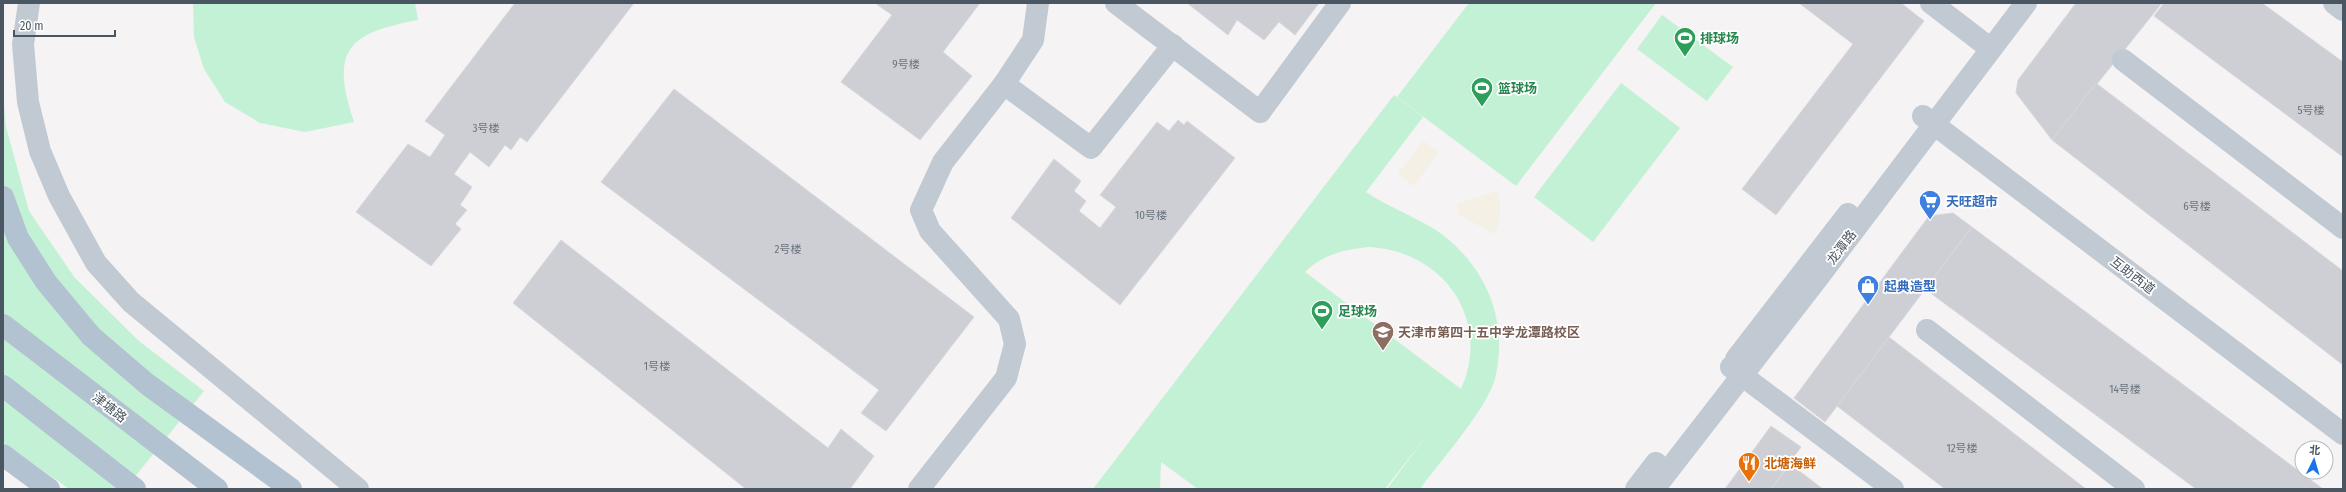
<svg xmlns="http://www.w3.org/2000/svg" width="2346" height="492" font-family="'Fira Sans Condensed','Noto Sans SC',sans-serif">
<rect width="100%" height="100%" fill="#f5f3f3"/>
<g fill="#c3f1d5" fill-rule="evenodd">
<path d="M 193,3 L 415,3 L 418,20 C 347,33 330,51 354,122 L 305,132 L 260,123 L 225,102 L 204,69 L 194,37 Z"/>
<polygon points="1469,3 1656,3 1516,186 1397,97"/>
<polygon points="1662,15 1733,67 1707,101 1637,49"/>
<polygon points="1621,83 1680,128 1593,242 1534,197"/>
<polygon points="3,94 6,127 29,211 75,278 139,341 204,391 125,489 69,489 3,442"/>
<path d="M 1394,95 L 1423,117 L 1366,192 C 1391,209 1420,218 1443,235 C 1480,264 1501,305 1499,351 C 1498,363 1497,376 1492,387 C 1478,419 1442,459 1420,489 L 1387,489 L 1427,435 L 1385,489 L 1198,489 L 1161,462 L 1160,489 L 1093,489 ZM 1368,247 C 1443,250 1492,319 1461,389 L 1305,272 C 1323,254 1344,250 1368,247 Z"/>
</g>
<g fill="#f5f0e5">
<polygon points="1423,141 1439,152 1414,186 1398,174"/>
<path d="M 1497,191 C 1502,207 1501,218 1495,234 L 1459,215 L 1457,204 Z"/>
</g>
<g fill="#cdcfd5" stroke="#d7d9de">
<polygon points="515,3 634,3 527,142 520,137 511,150 505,145 489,167 470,152 454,174 472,187 460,205 467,210 455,224 461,229 431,266 356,212 408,144 430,157 445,135 425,121"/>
<polygon points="875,3 980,3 943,52 972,76 920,140 841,82 892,15"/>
<polygon points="1187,3 1319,3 1295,35 1279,22 1264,40 1237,20 1228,35"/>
<polygon points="1799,3 1901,3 1924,21 1776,215 1742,189 1853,44"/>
<polygon points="2076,3 2162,3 2052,140 2016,93 2018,80"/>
<polygon points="2164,3 2262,3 2343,62 2343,157 2154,16"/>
<polygon points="2096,83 2343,271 2343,365 2052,140"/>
<polygon points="674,89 974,317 886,431 861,413 879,390 601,182"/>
<polygon points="1178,120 1184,125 1187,121 1235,158 1120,305 1011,218 1054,159 1081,181 1074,191 1086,201 1079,211 1100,228 1116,207 1100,195 1157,122 1169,131"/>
<polygon points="1953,213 1972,227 1825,422 1794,398 1929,216"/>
<polygon points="1972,227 2323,489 2196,489 1925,289"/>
<polygon points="561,240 828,448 841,429 874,456 850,489 746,489 513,303"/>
<polygon points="1889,337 2086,489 1945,489 1837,406"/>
<polygon points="1771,426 1801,447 1771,489 1725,489"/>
<polygon points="1790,464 1823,489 1771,489"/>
</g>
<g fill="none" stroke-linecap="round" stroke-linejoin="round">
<g stroke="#c1cad2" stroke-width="22">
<polyline points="29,3 23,44 28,102 40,151 59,196 96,263 131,302 358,489"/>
<polyline points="1116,3 1260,112 1340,3"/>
<polyline points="1931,3 1991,49"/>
<polyline points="2334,3 2343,10"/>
<polyline points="2123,60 2343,228"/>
<polyline points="1004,84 1091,148 1173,45"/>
<polyline points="1923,116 2343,434"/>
<polyline points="1927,330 2134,489"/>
<polyline points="1736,359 1848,214"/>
<polyline points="1731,367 1893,489"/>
<polyline points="919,489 1006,378 1015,344 1009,319 930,231 921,210 943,162 1004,84 1033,40 1038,3"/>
<polyline points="1636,489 1656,463"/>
<polyline points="1654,489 1817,279 2026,3"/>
</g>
<g stroke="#b3c2d1" stroke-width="22">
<polyline points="3,197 18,238 46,282 91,336 147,384 291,489"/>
<polyline points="3,325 217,489"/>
<polyline points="3,386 135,489"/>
<polyline points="3,455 49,489"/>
</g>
</g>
<defs>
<g id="stadium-pin" transform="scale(1.15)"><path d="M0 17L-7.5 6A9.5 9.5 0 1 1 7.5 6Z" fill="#2e9e5b" stroke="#fff"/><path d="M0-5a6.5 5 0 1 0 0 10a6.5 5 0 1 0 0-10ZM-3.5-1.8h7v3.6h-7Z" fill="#fff"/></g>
<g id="supermarket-pin" transform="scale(1.15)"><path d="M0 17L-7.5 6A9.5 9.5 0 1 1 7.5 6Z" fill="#3f7fe0" stroke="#fff"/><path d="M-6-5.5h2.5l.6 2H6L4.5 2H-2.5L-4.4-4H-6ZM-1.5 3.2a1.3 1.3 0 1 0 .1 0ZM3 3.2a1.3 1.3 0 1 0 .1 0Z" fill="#fff"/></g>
<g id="shop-pin" transform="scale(1.15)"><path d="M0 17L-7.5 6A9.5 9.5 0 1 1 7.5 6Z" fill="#3f7fe0" stroke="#fff"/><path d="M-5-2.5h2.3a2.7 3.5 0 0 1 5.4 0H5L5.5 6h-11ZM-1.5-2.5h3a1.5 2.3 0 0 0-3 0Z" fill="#fff"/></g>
<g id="school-pin" transform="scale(1.15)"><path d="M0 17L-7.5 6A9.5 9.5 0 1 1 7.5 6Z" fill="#8d6e63" stroke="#fff"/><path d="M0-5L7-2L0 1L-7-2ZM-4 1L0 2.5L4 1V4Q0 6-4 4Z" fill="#fff"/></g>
<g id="restaurant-pin" transform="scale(1.15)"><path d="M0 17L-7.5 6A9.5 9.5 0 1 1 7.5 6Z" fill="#e8710a" stroke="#fff"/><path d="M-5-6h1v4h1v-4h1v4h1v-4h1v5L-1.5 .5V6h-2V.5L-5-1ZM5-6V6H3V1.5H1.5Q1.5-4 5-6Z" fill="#fff"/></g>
</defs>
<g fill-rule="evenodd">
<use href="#stadium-pin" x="1685" y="38"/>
<use href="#stadium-pin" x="1482" y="88"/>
<use href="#supermarket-pin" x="1930" y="201"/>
<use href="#shop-pin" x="1868" y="286"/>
<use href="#stadium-pin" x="1322" y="311"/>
<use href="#school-pin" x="1383" y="332"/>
<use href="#restaurant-pin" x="1749" y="463"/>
</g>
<g text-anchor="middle" stroke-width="3.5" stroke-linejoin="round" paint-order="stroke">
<g font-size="11" fill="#6b747e">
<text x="906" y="68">9号楼</text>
<text x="2311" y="114">5号楼</text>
<text x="486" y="132">3号楼</text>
<text x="2197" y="210">6号楼</text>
<text x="1151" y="219">10号楼</text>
<text x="788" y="253">2号楼</text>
<text x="657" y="370">1号楼</text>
<text x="2125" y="393">14号楼</text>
<text x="1962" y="452">12号楼</text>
</g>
<g font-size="13" font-weight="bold" fill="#27864d" stroke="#fff" text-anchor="start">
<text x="1700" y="43">排球场</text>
<text x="1498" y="93">篮球场</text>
<text x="1338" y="316">足球场</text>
</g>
<g font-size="13" font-weight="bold" fill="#366cbe" stroke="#fff" text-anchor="start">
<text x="1946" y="206">天旺超市</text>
<text x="1884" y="291">起典造型</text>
</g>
<g font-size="13" fill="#4a5661" stroke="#fff">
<text transform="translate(1841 247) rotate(-53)" y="5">龙潭路</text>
<text transform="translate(2133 275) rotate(37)" y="5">互助西道</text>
<text transform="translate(110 407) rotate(38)" y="5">津塘路</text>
</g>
<g font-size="13" font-weight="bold" fill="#785e54" stroke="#fff" text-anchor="start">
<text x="1398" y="337">天津市第四十五中学龙潭路校区</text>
</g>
<g font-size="13" font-weight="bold" fill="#c56008" stroke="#fff" text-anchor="start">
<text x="1764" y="468">北塘海鲜</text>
</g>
</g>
<rect width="2346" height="492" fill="none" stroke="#4a5661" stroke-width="8"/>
<g transform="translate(2314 460) rotate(5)"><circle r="19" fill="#ffffff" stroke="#b7bbc0"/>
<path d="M0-3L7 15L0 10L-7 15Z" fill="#1a73e8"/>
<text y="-6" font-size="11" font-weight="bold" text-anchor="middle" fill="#4a5661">北</text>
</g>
<path d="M14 30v6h101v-6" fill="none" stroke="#4a5661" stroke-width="2"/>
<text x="20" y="30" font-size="12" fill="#4a5661" stroke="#ffffff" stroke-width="3" paint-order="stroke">20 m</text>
</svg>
